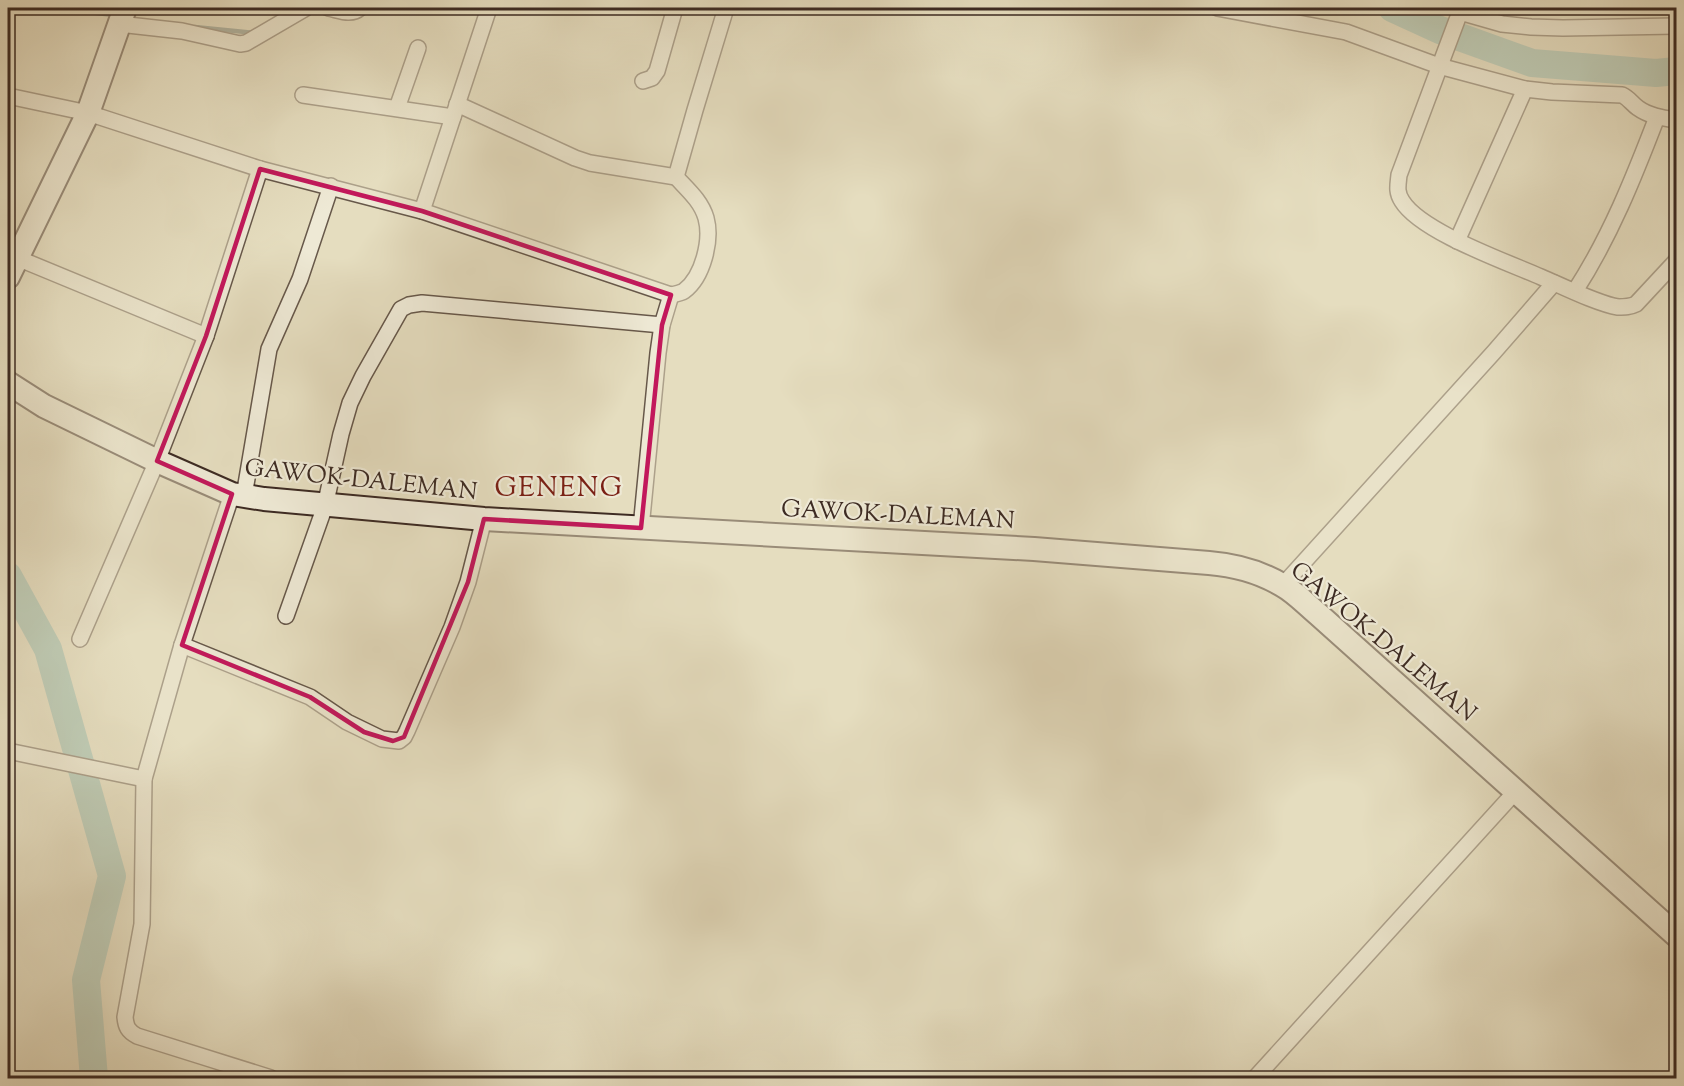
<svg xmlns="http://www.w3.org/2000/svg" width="1684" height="1086" font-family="'Sorts Mill Goudy',serif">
<rect width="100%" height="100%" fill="#e5ddbf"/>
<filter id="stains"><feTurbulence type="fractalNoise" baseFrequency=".00333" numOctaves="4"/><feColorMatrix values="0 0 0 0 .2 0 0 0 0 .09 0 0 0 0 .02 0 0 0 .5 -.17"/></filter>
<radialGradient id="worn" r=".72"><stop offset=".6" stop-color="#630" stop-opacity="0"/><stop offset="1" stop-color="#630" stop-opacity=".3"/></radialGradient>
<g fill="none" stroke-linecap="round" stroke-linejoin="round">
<g stroke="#728278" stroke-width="4.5">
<polyline points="55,8 113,15"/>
<polyline points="8,11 17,11 26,8"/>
<polyline points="195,27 255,33"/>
</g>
<g stroke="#96bcb0" stroke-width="28">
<polyline points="1392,8 1440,30 1532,63 1656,73 1676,71"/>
<polyline points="8,576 48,649 112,876 86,980 94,1078"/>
</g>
<g stroke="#67584a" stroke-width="10">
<polyline id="lane" points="1675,184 1676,181"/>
</g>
<g stroke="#67584a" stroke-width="18">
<g id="street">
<path d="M 328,8 C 339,10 351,16 360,8"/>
<path d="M 1217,8 L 1346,32 L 1439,66 L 1525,89 L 1552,92 L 1622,95 C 1629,98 1632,104 1638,108 C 1649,116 1663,118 1676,120"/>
<polyline points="1455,8 1460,12 1502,24 1531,27 1563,28 1676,26"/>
<path d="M 1460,12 L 1399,175 C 1398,185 1396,192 1402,201 C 1421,232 1507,262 1541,277 C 1562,286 1598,304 1618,307 C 1625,307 1630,307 1636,304 L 1676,261"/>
<polyline points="119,24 182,31 240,44 246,43 306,8"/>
<polyline points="643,81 652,78 657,71 675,8"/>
<polyline points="303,95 453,117"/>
<path d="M 8,96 L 88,113 L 260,169 L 422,211 L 671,295 C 676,294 681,293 684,291 C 703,277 712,240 706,218 C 701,201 688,190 676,177"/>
<polyline points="457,104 575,158 590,163 676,177 695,110 726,8"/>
<polyline points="397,108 418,48"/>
<polyline points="422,211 489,8"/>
<polyline points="1457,241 1525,89"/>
<polyline points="10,255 206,336"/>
<path d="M 1575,291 C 1610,237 1634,177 1657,117"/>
<path d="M 232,494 L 182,645 L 144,779 L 142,924 L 125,1017 C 126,1027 128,1031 137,1036 L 271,1078"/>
<polyline points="244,496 269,349 300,279 331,186"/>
<polyline points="641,528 658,353 662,325 671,295"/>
<polyline points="1283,585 1494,352 1554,283"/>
<polyline points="286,616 325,506 341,434 350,403 363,376 401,309 409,305 422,303 662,325"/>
<polyline points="80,639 157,461 206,336 260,169"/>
<polyline points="182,645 310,697 347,722 382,739 399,741 404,737 407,731 452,627 468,582 484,519"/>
<polyline points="8,751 144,779"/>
<polyline points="1255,1078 1516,791"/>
</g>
</g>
<g stroke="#3d2b23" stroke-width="26">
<g id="secondary">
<polyline points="8,277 88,113 125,8"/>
<path d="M 8,383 L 44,406 L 157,461 L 232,494 L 264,499 L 484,519 L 1034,549 L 1209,563 C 1234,565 1260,572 1282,585 C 1295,592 1307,605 1319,615 L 1676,935"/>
</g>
</g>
<use href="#lane" stroke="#eee9d5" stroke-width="8"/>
<use href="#street" stroke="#eee9d5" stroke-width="15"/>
<use href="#secondary" stroke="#eee9d5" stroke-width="22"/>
</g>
<path d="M0 0H1684V1086H0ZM 260,169 L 422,211 L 671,295 L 662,325 L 641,528 L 484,519 L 468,582 L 404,737 L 393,741 L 364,732 L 310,697 L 182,645 L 232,494 L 157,461 L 206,336 Z" fill="#e5ddbf" fill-opacity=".55" fill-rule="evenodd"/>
<path fill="none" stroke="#c2185b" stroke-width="4.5" stroke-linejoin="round" d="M 260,169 L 422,211 L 671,295 L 662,325 L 641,528 L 484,519 L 468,582 L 404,737 L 393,741 L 364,732 L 310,697 L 182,645 L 232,494 L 157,461 L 206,336 Z"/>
<g text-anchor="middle" stroke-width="4.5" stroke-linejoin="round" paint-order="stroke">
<g font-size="24" fill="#3d2b23" stroke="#eee9d5">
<text transform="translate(361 479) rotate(6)" y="8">GAWOK-DALEMAN</text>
<text transform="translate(898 514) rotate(3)" y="8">GAWOK-DALEMAN</text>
<text transform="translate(1384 641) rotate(40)" y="8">GAWOK-DALEMAN</text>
</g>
<g font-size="27" letter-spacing="1.5" fill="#7a1f14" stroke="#eee9d5">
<text x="559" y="496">GENENG</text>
</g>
</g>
<rect width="1684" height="1086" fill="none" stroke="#e5ddbf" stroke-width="30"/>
<rect x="9" y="9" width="1666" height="1068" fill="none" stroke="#3d2b23" stroke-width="3"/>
<rect x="15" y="15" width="1654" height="1056" fill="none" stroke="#3d2b23" stroke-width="1.5"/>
<rect width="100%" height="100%" filter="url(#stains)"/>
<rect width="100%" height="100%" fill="url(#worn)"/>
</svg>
